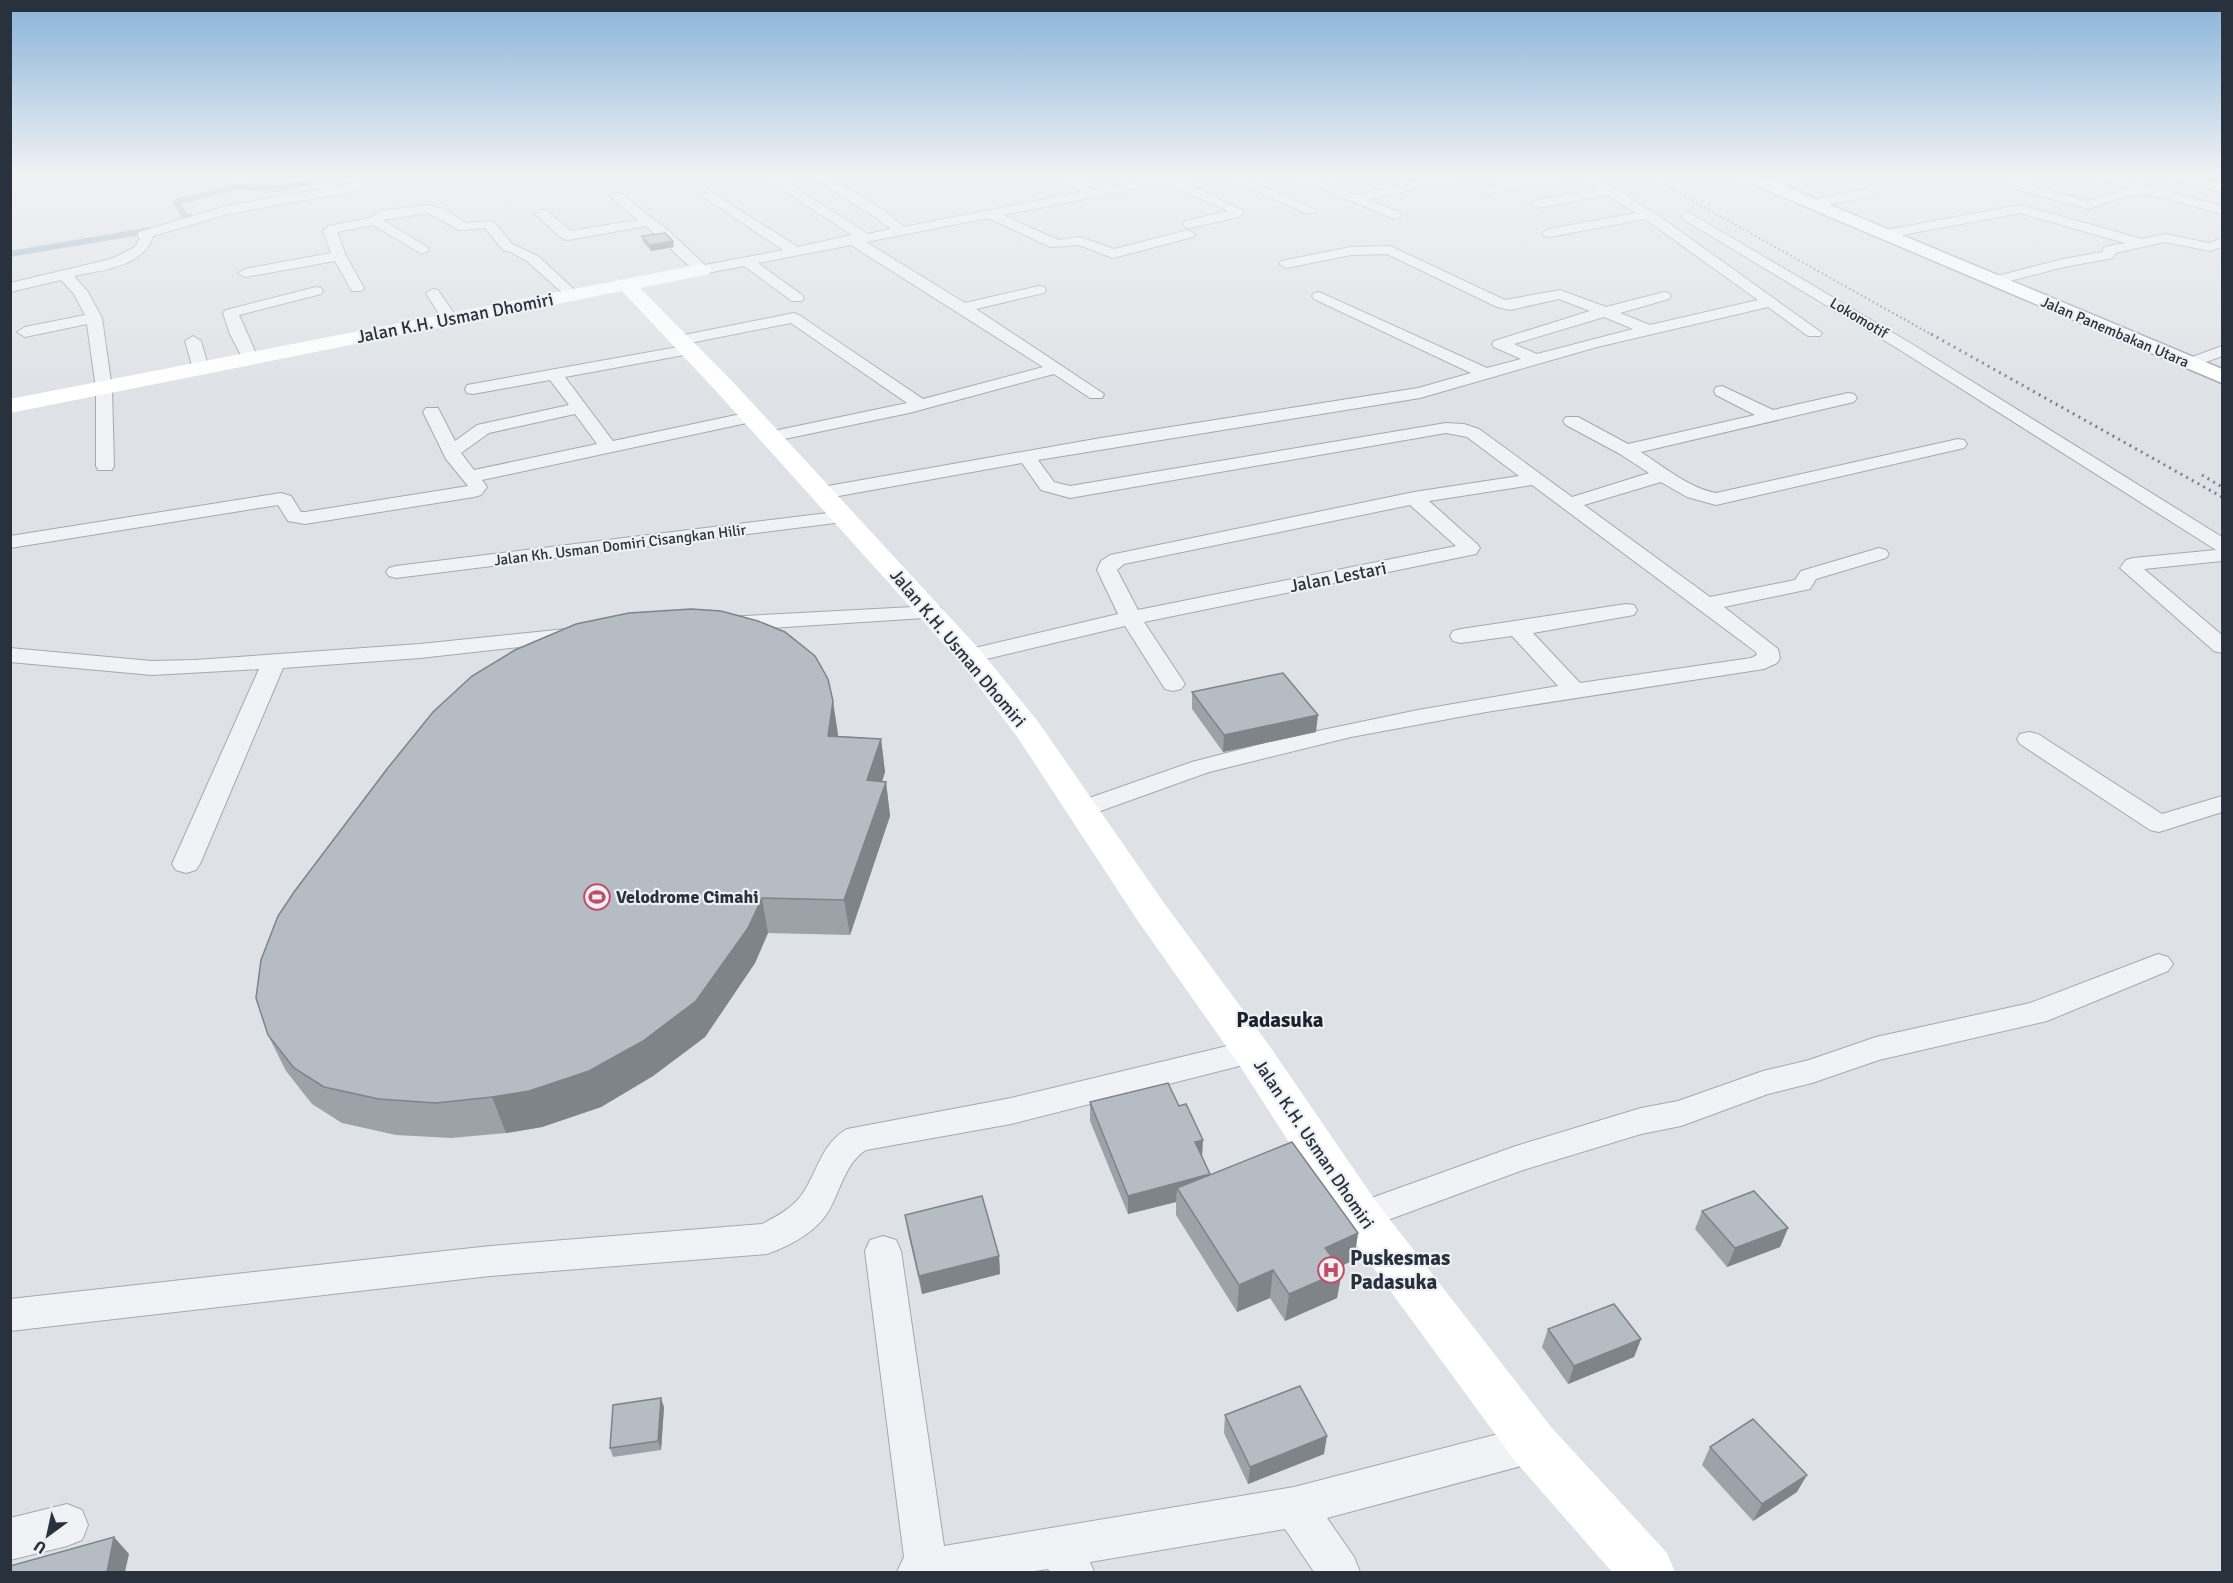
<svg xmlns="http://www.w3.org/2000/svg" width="2233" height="1583" font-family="Signika,sans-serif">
<rect width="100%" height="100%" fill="#dee2e6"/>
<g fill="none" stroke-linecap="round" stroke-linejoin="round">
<g stroke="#9cb2c3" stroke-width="6">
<polyline points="182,222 192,218 184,215 176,202 239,186 280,189 320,179 357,174"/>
<polyline points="10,254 152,230"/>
</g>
<g stroke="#a4a9b0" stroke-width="2">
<g id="street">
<polygon points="808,174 823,174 882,209 904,227 1081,192 1055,174 1070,174 1094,190 1166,175 1200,174 1198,177 1180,180 1244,211 1239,217 1190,228 1185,227 1183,224 1185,221 1228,211 1165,183 1003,215 1058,240 1080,237 1114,249 1188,230 1195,234 1193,237 1113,258 1079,245 1051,247 988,218 866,242 965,303 1039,286 1044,287 1046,290 1044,293 976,309 1104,394 1102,398 1090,398 1054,374 909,413 770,442 764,441 761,437 764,433 907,403 791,323 680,345 674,343 672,340 674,337 794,313 799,315 923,399 1043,367 851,245 758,263 802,295 804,298 802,301 792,301 744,266 702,274 697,273 646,226 568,240 563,239 535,214 542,210 547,211 571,231 638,220 610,196 612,193 620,193 670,232 705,265 783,250 704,197 702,194 708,190 798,247 852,235 776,185 774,182 780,178 868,234 891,229 872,215"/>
<polygon points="1220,174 1237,174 1316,210 1315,213 1305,213"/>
<polygon points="1288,174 1305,174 1356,195 1444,174 1466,174 1464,177 1368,200 1399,212 1401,215 1399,218 1394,219"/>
<path d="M 1552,174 L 1591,174 L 1659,216 L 1822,333 L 1820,336 L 1808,336 L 1768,307 L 1597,347 L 1420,398 L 1038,460 L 1054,482 L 1070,486 L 1446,423 L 1464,424 L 1479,429 L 1572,497 L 1649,473 L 1620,454 L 1566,425 L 1563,421 L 1566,417 L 1578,417 L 1628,444 L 1755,415 L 1716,395 L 1714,391 L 1716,387 L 1722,386 L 1773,410 L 1848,393 L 1854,394 L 1857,398 L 1854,402 L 1641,452 C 1664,467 1689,488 1716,493 L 1958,439 L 1964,440 L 1967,444 L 1964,448 L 1716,505 L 1687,497 L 1661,482 L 1584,505 L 1710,597 L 1795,580 L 1801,571 L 1879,548 L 1886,550 L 1889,554 L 1886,558 L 1816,579 L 1810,589 L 1724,607 L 1778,649 L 1780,658 L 1777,663 L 1764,669 L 1486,712 L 1351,737 L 1209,772 L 1081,818 L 1072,816 L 1068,810 L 1072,804 L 1192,762 L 1284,738 L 1418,710 L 1558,686 L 1512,636 L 1461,643 L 1453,641 L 1450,636 L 1453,631 L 1461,629 L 1626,604 L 1634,605 L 1637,610 L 1634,615 L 1533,633 L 1580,683 L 1751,658 L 1757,655 L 1756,652 L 1532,485 L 1429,501 L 1477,544 L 1480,548 L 1476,554 L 1144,622 L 1185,684 L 1181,689 L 1173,691 L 1165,689 L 1125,626 L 970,663 L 962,661 L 959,656 L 962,651 L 1118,614 L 1097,570 L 1101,561 L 1110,555 L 1414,492 L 1519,476 L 1467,437 L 1446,433 L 1070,498 L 1041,490 L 1022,463 L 822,499 L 815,497 L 812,493 L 815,489 L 822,487 L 1101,438 L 1418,388 L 1471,373 L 1314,299 L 1312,296 L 1314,293 L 1319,292 L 1487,368 L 1521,359 L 1494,347 L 1492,344 L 1494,341 L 1590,311 L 1559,299 L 1510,310 L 1497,307 L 1387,254 L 1351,255 L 1286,268 L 1279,264 L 1281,261 L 1351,247 L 1390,246 L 1505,300 L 1560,290 L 1606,307 L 1664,292 L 1669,293 L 1671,296 L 1669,299 L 1620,313 L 1650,325 L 1758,300 L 1645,219 L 1549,237 L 1544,236 L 1542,233 L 1549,229 L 1636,213 L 1607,195 L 1536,208 L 1530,204 L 1536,200 L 1598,189 L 1576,175 L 1486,195 L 1480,191 L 1486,187 ZM 1604,317 L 1633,329 L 1537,354 L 1514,344 ZM 1410,505 L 1456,546 L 1138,610 L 1117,570 L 1124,564 Z"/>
<polygon points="1788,174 1812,174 1810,177 1764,187 1758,183 1760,180"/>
<polygon points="2085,174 2105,174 2222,206 2222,214 2146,193 2123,197 2089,209 2015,189 2013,186 2019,182 2088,201 2130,188 2087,177"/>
<polygon points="2157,174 2179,174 2222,184 2222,192 2159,177"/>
<path d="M 357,183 L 363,187 L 361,190 L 228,214 L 153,236 C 144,267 102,270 74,276 L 88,292 L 102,318 L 112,389 L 114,466 L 112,470 L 98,470 L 96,466 L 96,389 L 87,324 L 25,337 L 17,332 L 25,327 L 85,315 L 74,294 L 61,280 L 10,292 L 10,283 L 111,259 L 135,247 L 140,238 L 137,235 L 139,232 L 226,206 Z"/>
<polygon points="1866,189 1870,190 1872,193 1870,196 1813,208 1807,204 1808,201"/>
<polygon points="428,205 444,209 466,223 493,221 512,244 538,256 580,295 573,299 568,298 528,262 511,252 503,250 485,228 459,230 428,213 383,220 427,247 429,250 422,254 373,225 337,232 346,256 364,288 362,291 352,291 335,261 245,277 238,273 245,269 331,253 323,231 328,226 371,218 380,211"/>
<polygon points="2020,205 2142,239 2165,234 2209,243 2222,238 2222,247 2210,251 2165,242 2115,253 2113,258 2064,267 1994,285 1989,284 1987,281 1989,278 2063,259 2102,252 2104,247 2125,243 2020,213 1886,238 1879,234 1886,230"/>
<polygon points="1688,212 1912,344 2222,537 2222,561 2144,569 2222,635 2222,653 2214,651 2120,568 2126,560 2133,558 2216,550 1900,350 1683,219 1681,216"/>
<polygon points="316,287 321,288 323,291 321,294 239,315 258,358 250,363 244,361 230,334 223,313 226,310"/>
<polygon points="433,289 438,290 458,319 455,322 445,322 442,319 426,293"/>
<polygon points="193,336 201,341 209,369 207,372 195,372 193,369 185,341"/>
<path d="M 689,345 L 697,350 L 695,353 L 565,377 L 613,441 L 750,412 L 756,413 L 759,417 L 756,421 L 482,480 L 487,487 L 481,495 L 474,497 L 305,524 L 288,521 L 278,505 L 10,548 L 10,536 L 281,493 L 291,496 L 301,512 L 305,512 L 468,486 L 446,459 L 423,412 L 426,408 L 438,408 L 455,441 L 477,425 L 569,405 L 550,380 L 473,394 L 467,393 L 465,389 L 467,385 ZM 575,414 L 597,444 L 474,470 L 461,453 L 489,433 Z"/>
<polygon points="2222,346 2222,356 2190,368 2182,363 2184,360"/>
<polygon points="844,511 851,513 854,517 851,521 396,578 389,576 386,572 389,568 396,566"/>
<polygon points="932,606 940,607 943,612 940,617 725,631 717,629 714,624 717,619 725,617"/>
<polygon points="575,628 583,630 586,635 583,640 420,658 283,668 200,864 196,870 186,873 176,870 172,864 259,669 152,675 10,662 10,648 152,661 195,660 420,644"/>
<polygon points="2029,732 2038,734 2162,814 2222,796 2222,812 2159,832 2150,830 2020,744 2017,739 2020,734"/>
<polygon points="2158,954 2168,957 2173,964 2168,971 2047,1021 1879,1060 1812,1083 1768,1094 1681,1126 1641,1134 1523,1170 1361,1230 1349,1226 1344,1216 1349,1206 1516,1146 1641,1108 1678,1101 1763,1071 1809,1060 1876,1037 2030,1003"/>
<path d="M 1252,1040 L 1263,1044 L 1268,1052 L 1263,1060 L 1011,1124 L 866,1150 C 845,1163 840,1192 828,1212 C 815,1233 789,1246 767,1254 L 490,1276 L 10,1331 L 10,1299 L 490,1246 L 762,1224 C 777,1216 793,1208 803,1193 C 818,1170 822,1143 847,1129 L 1011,1098 Z"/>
<polygon points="883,1236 896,1240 901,1251 944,1546 1294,1487 1533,1425 1547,1431 1553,1444 1547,1457 1533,1463 1327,1518 1354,1557 1360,1572 1314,1572 1285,1529 1090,1562 1094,1572 1050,1572 1048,1569 1028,1572 897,1572 904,1557 865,1251 870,1240"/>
<polygon points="67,1504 82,1510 88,1525 82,1540 67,1546 10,1560 10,1518"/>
</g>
</g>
<g stroke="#9fa7b1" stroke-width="3">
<polygon id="primary" points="1734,174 1756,174 2222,369 2222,383 1736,177"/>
</g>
<use href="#street" fill="#f1f2f5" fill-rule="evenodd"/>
<polygon fill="#fff" fill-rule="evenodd" points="702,264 709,266 711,270 709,274 640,288 733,382 980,650 1039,723 1164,903 1266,1041 1377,1203 1551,1427 1667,1553 1675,1572 1612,1572 1515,1461 1345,1229 1238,1063 1138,921 1016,735 960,662 717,392 622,291 10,413 10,399"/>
<use href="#primary" fill="#fff" fill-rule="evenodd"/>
<polyline stroke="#79838e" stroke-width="2" stroke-dasharray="1.5 3" stroke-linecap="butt" points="1645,174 1934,336"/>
<g stroke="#79838e" stroke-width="3" stroke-dasharray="2 4.5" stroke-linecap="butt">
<polyline points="1931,334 2222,497"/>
<polyline points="2202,475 2222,487"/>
</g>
</g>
<g fill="#9da2a8">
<polygon points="642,236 674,247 651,251 643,242"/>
<polygon points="1192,692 1316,732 1223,752 1192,709"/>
<polygon points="838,734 838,736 881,739 885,772 882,782 886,782 890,816 850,935 768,933 755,963 705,1037 653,1076 601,1107 542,1127 506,1133 451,1138 396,1135 342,1123 312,1104 286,1071 268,1035"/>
<polygon points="1090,1102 1202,1156 1210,1174 1358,1233 1354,1260 1339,1267 1342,1271 1337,1298 1285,1321 1270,1298 1237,1312 1176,1215 1176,1202 1128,1214 1090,1121"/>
<polygon points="1702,1211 1788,1228 1780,1247 1727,1267 1695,1229"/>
<polygon points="905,1215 999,1256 1000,1274 922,1294 908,1233"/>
<polygon points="1548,1329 1641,1339 1634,1357 1568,1384 1542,1347"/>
<polygon points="664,1407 661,1450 613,1457 610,1448"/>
<polygon points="1225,1415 1324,1454 1248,1484 1224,1433"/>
<polygon points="1710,1447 1797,1492 1753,1521 1702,1465"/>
</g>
<g fill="#7f8488">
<polygon points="673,241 674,247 651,251 650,245"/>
<polygon points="833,701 838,734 833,769 828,736"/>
<polygon points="1318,715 1316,732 1223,752 1224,735"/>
<polygon points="881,739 885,772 871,814 867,780"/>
<polygon points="886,782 890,816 850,935 844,900"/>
<polygon points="762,898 768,933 755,963 705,1037 653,1076 601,1107 542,1127 506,1133 492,1097"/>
<polygon points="1203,1140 1202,1158 1195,1142"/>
<polygon points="1210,1174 1177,1188 1176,1202 1128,1214 1128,1196"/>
<polygon points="1788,1228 1780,1247 1727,1267 1735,1248"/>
<polygon points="1358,1233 1354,1260 1322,1275 1325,1248"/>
<polygon points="999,1256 1000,1274 922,1294 919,1276"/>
<polygon points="1273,1270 1270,1298 1237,1312 1239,1285"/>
<polygon points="1342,1271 1337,1298 1285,1321 1289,1294"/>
<polygon points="1641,1339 1634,1357 1568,1384 1574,1366"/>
<polygon points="661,1398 664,1407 661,1450 658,1441"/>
<polygon points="1327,1436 1324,1454 1248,1484 1250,1467"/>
<polygon points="1807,1475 1797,1492 1753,1521 1762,1504"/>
<polygon points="114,1537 129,1554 125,1572 107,1572"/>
</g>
<g fill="#b6bcc3" stroke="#7f8488" stroke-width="1.5">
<polygon points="665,233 673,241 650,245 642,236"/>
<polygon points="691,609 721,611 758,621 785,632 815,656 828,679 833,701 828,736 881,739 867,780 886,782 844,900 762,898 748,928 696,1001 643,1041 589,1071 529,1091 492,1097 436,1103 379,1099 324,1087 294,1068 268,1035 256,998 261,960 278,916 294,892 387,769 433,712 472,676 515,650 576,624 629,613"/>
<polygon points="1283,673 1318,715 1224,735 1192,692"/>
<polygon points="1168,1083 1179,1106 1186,1104 1203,1140 1195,1142 1210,1174 1128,1196 1090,1102"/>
<polygon points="1292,1142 1358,1233 1325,1248 1342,1271 1289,1294 1273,1270 1239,1285 1177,1188"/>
<polygon points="1754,1191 1788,1228 1735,1248 1702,1211"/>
<polygon points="982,1196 999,1256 919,1276 905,1215"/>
<polygon points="1614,1304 1641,1339 1574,1366 1548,1329"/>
<polygon points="1300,1386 1327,1436 1250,1467 1225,1415"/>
<polygon points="661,1398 658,1441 610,1448 613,1405"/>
<polygon points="1753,1419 1807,1475 1762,1504 1710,1447"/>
<polygon points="114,1537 107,1572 10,1572 10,1566"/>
</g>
<linearGradient id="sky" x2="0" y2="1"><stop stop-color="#89b3d9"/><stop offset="0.44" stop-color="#f0f2f4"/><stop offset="1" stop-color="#f0f2f4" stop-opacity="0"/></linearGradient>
<rect width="2233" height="396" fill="url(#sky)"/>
<defs>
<g id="stadium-ring" transform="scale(1.35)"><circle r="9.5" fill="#edf1f4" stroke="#c14e68" stroke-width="1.5"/><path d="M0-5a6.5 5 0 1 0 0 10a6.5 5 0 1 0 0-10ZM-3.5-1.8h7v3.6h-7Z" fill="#c14e68"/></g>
<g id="hospital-ring" transform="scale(1.35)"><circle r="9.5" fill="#edf1f4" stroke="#c14e68" stroke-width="1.5"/><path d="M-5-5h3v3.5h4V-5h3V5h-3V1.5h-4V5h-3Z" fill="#c14e68"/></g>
</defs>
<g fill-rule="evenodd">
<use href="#stadium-ring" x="597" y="897"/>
<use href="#hospital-ring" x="1331" y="1270"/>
</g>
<g text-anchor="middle" stroke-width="4.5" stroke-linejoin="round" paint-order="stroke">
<g font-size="15" fill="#29313c" stroke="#edf1f4">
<text transform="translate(1859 318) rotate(31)" y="5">Lokomotif</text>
<text transform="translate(2115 332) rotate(23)" y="5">Jalan Panembakan Utara</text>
<text transform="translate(620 545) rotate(-7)" y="5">Jalan Kh. Usman Domiri Cisangkan Hilir</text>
</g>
<g font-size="18" fill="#29313c" stroke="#edf1f4">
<text transform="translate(455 318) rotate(-11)" y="6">Jalan K.H. Usman Dhomiri</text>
<text transform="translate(1338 577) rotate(-11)" y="6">Jalan Lestari</text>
<text transform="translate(958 648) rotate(50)" y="6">Jalan K.H. Usman Dhomiri</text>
<text transform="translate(1314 1144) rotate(56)" y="6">Jalan K.H. Usman Dhomiri</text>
</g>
<g font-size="18" font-weight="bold" fill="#29313c" stroke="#edf1f4" text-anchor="start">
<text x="616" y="903">Velodrome Cimahi</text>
</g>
<g font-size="21" font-weight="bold" fill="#1b222d" stroke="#edf1f4">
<text x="1280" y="1027">Padasuka</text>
</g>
<g font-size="21" font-weight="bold" fill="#29313c" stroke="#edf1f4" text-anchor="start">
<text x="1350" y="1265">Puskesmas<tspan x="1350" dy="24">Padasuka</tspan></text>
</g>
</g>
<rect width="2233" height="1583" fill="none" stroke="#29313c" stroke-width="24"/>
<g transform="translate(48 1535) rotate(213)" stroke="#edf1f4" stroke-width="4.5" paint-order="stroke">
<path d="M0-4.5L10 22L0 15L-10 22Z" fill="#29313c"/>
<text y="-9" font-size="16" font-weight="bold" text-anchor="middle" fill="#29313c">U</text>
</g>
</svg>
